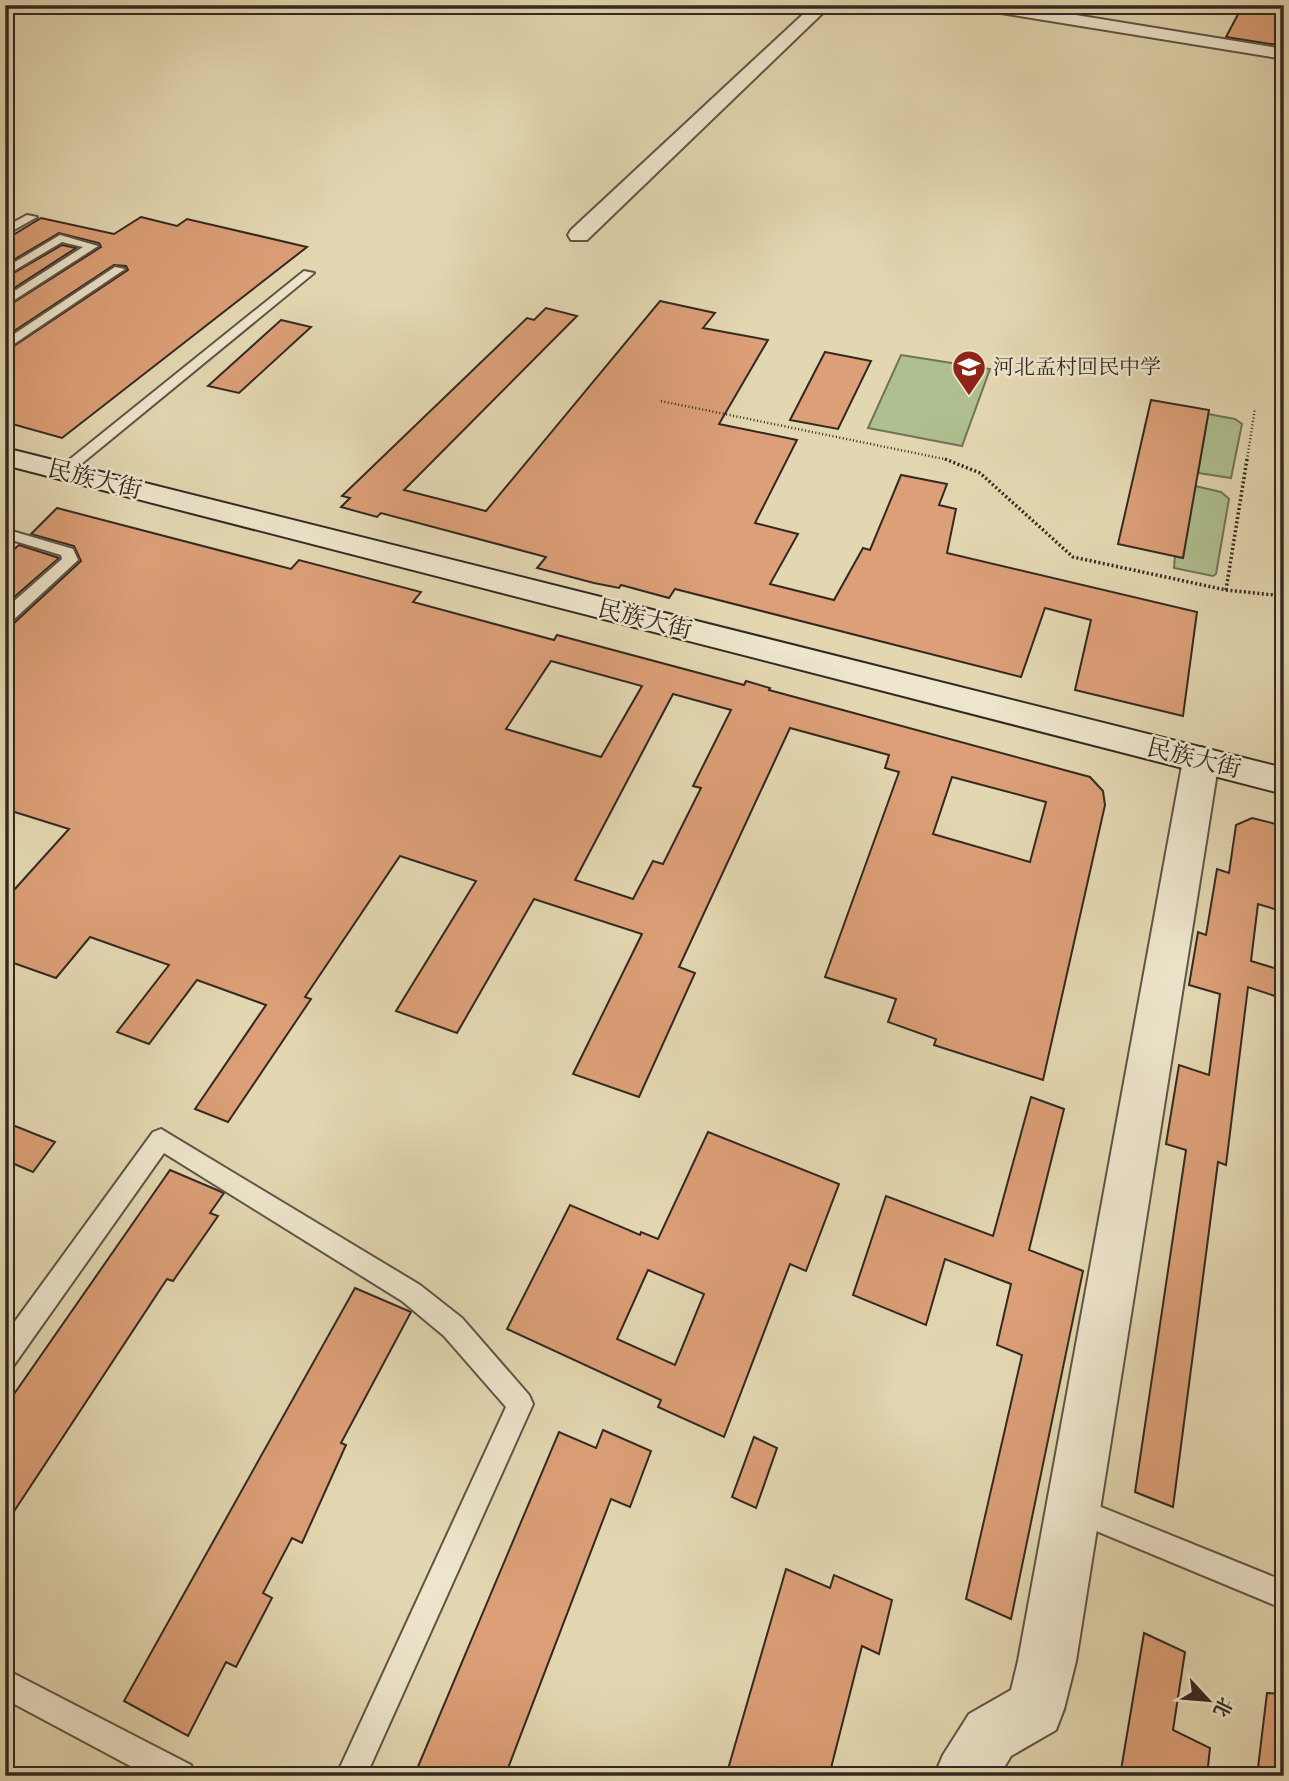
<svg xmlns="http://www.w3.org/2000/svg" width="1289" height="1781" font-family="'Libre Bodoni','Noto Serif SC',serif">
<rect width="100%" height="100%" fill="#e3d7b1"/>
<filter id="stains"><feTurbulence type="fractalNoise" baseFrequency=".00286" numOctaves="4"/><feColorMatrix values="0 0 0 0 .2 0 0 0 0 .09 0 0 0 0 .02 0 0 0 .5 -.17"/></filter>
<radialGradient id="worn" r=".72"><stop offset=".6" stop-color="#630" stop-opacity="0"/><stop offset="1" stop-color="#630" stop-opacity=".3"/></radialGradient>
<g fill="#afbf8f" stroke="#717458" stroke-width="2">
<polygon points="901,355 990,369 962,446 868,428"/>
<polygon points="1208,414 1235,419 1242,424 1231,478 1198,473"/>
<polygon points="1195,486 1221,492 1229,499 1216,574 1213,576 1174,568 1175,556 1183,557"/>
</g>
<g fill="#dc9f77" stroke="#332922" stroke-width="2" fill-rule="evenodd">
<polygon points="1243,5 1284,5 1284,46 1226,37"/>
<polygon points="141,217 177,226 187,219 307,247 62,438 5,422 5,352 128,270 126,266 114,265 5,337 5,308 101,247 99,243 59,233 5,265 5,240 41,218 114,234"/>
<polygon points="62,245 76,248 5,294 5,278"/>
<polygon points="660,301 715,313 703,328 768,340 719,424 797,440 755,523 798,534 770,584 834,600 863,548 870,550 901,475 947,484 939,505 956,509 947,553 1197,612 1183,716 1075,690 1091,620 1045,608 1021,677 675,589 669,598 621,585 619,588 594,583 537,568 546,557 381,513 377,517 341,507 350,498 342,496 527,318 534,320 546,308 577,316 404,490 486,511"/>
<polygon points="281,320 311,327 239,393 208,386"/>
<polygon points="825,352 871,361 838,429 790,420"/>
<polygon points="1151,400 1209,410 1183,558 1118,544"/>
<path d="M 57,508 L 291,569 L 299,560 L 421,592 L 413,602 L 554,640 L 557,635 L 744,685 L 746,681 L 770,688 L 769,690 L 1090,777 L 1103,791 L 1105,805 L 1043,1080 L 934,1045 L 936,1039 L 888,1022 L 896,999 L 825,977 L 899,772 L 885,768 L 889,755 L 790,728 L 679,967 L 695,973 L 639,1097 L 573,1074 L 642,934 L 534,899 L 457,1033 L 396,1011 L 476,881 L 400,856 L 305,997 L 311,999 L 228,1122 L 195,1109 L 266,1005 L 197,980 L 149,1044 L 117,1032 L 169,965 L 90,937 L 56,978 L 5,960 L 5,900 L 69,829 L 5,809 L 5,626 L 13,624 L 81,561 L 74,546 L 31,534 ZM 551,661 L 642,686 L 601,757 L 506,729 ZM 673,694 L 731,710 L 693,786 L 701,788 L 663,864 L 653,861 L 633,899 L 575,880 ZM 952,777 L 1046,802 L 1030,862 L 933,834 Z"/>
<polygon points="19,545 59,558 5,605 5,557"/>
<polygon points="1252,818 1284,826 1284,912 1258,904 1251,961 1284,971 1284,999 1248,987 1226,1165 1218,1162 1173,1507 1135,1492 1186,1150 1166,1144 1179,1065 1209,1075 1220,994 1189,985 1198,932 1206,935 1217,869 1229,873 1236,825"/>
<polygon points="1031,1097 1064,1109 1029,1250 1083,1271 1011,1619 966,1599 1022,1355 997,1345 1011,1284 945,1259 926,1325 853,1295 886,1196 993,1236"/>
<polygon points="5,1122 55,1142 33,1172 5,1160"/>
<path d="M 708,1132 L 839,1184 L 806,1271 L 790,1264 L 724,1437 L 658,1407 L 661,1400 L 507,1329 L 570,1205 L 640,1235 L 641,1232 L 658,1239 ZM 648,1270 L 704,1294 L 675,1365 L 617,1339 Z"/>
<polygon points="170,1170 224,1193 210,1213 218,1216 173,1281 167,1279 5,1525 5,1407"/>
<polygon points="355,1288 411,1312 341,1443 346,1445 302,1543 292,1538 263,1593 272,1598 236,1667 226,1662 188,1736 124,1701"/>
<polygon points="603,1430 651,1451 630,1507 611,1499 505,1776 414,1776 559,1432 596,1448"/>
<polygon points="754,1437 777,1448 756,1508 732,1497"/>
<polygon points="786,1569 830,1588 834,1575 892,1600 879,1654 862,1646 829,1776 726,1776"/>
<polygon points="1144,1633 1185,1652 1173,1730 1210,1748 1207,1776 1120,1776"/>
<polygon points="1267,1693 1284,1694 1284,1776 1257,1776"/>
</g>
<g fill="none" stroke-linecap="round" stroke-linejoin="round">
<g stroke="#5f5446" stroke-width="4">
<g id="service">
<polygon points="27,215 37,217 5,235 5,227"/>
<polygon points="60,235 98,246 5,306 5,297 83,247 62,242 5,276 5,268"/>
<polygon points="115,267 125,269 5,350 5,340"/>
<polygon points="304,271 314,273 69,474 59,474 59,468"/>
<polygon points="5,529 73,549 78,560 11,622 5,623 5,609 62,559 61,555 5,538"/>
<polygon points="161,1129 420,1285 462,1318 529,1395 533,1404 366,1776 336,1776 506,1407 444,1336 402,1301 164,1153 14,1365 5,1368 5,1335 153,1132"/>
<polygon points="1074,1496 1284,1581 1284,1609 1065,1518 1061,1509 1065,1500"/>
<polygon points="5,1669 191,1765 195,1776 149,1776 5,1699"/>
</g>
</g>
<g stroke="#5f5446" stroke-width="4">
<g id="minor">
<polygon points="813,5 831,5 587,240 571,240 568,235 571,230"/>
<polygon points="974,5 1015,5 1284,49 1284,59 982,10"/>
<polygon points="1201,747 1213,751 1219,760 1076,1661 1064,1709 1056,1730 1011,1756 999,1776 934,1776 943,1755 969,1714 1011,1690 1018,1661 1183,760 1189,751"/>
</g>
</g>
<g stroke="#332922" stroke-width="4">
<polygon id="secondary" points="5,448 1284,768 1284,794 5,465"/>
</g>
<g stroke="#332922" stroke-width="2.5" stroke-dasharray="1 2.5" stroke-linecap="butt">
<polyline points="661,401 949,460"/>
<polyline points="1247,460 1255,408"/>
</g>
<g stroke="#332922" stroke-width="3.5" stroke-dasharray="2 2.5" stroke-linecap="butt">
<polyline points="945,459 980,473 1073,557 1226,590 1284,596"/>
<polyline points="1226,590 1247,459"/>
</g>
<use href="#service" fill="#ede5cc" fill-rule="evenodd"/>
<use href="#minor" fill="#ede5cc" fill-rule="evenodd"/>
<use href="#secondary" fill="#ede5cc" fill-rule="evenodd"/>
</g>
<defs>
<g id="school-pin" transform="scale(1.75)"><path d="M0 17L-7.5 6A9.5 9.5 0 1 1 7.5 6Z" fill="#8f2418" stroke="#ede5cc"/><path d="M0-5L7-2L0 1L-7-2ZM-4 1L0 2.5L4 1V4Q0 6-4 4Z" fill="#fff"/></g>
</defs>
<g fill-rule="evenodd">
<use href="#school-pin" x="969" y="367"/>
</g>
<g text-anchor="middle" stroke-width="5" stroke-linejoin="round" paint-order="stroke">
<g font-size="21" fill="#332922" stroke="#ede5cc" text-anchor="start">
<text x="993" y="374">河北孟村回民中学</text>
</g>
<g font-size="24" fill="#332922" stroke="#ede5cc">
<text transform="translate(95 479) rotate(14)" y="8">民族大街</text>
<text transform="translate(645 619) rotate(14)" y="8">民族大街</text>
<text transform="translate(1194 758) rotate(14)" y="8">民族大街</text>
</g>
</g>
<rect width="1289" height="1781" fill="none" stroke="#e3d7b1" stroke-width="28"/>
<rect x="7" y="7" width="1275" height="1767" fill="none" stroke="#332922" stroke-width="3.5"/>
<rect x="14" y="14" width="1261" height="1753" fill="none" stroke="#332922" stroke-width="2"/>
<g transform="translate(1208 1700) rotate(116)" stroke="#ede5cc" stroke-width="5" paint-order="stroke">
<path d="M0-5L12 26L0 18L-12 26Z" fill="#332922"/>
<text y="-10" font-size="19" font-weight="bold" text-anchor="middle" fill="#332922">北</text>
</g>
<rect width="100%" height="100%" filter="url(#stains)"/>
<rect width="100%" height="100%" fill="url(#worn)"/>
</svg>
